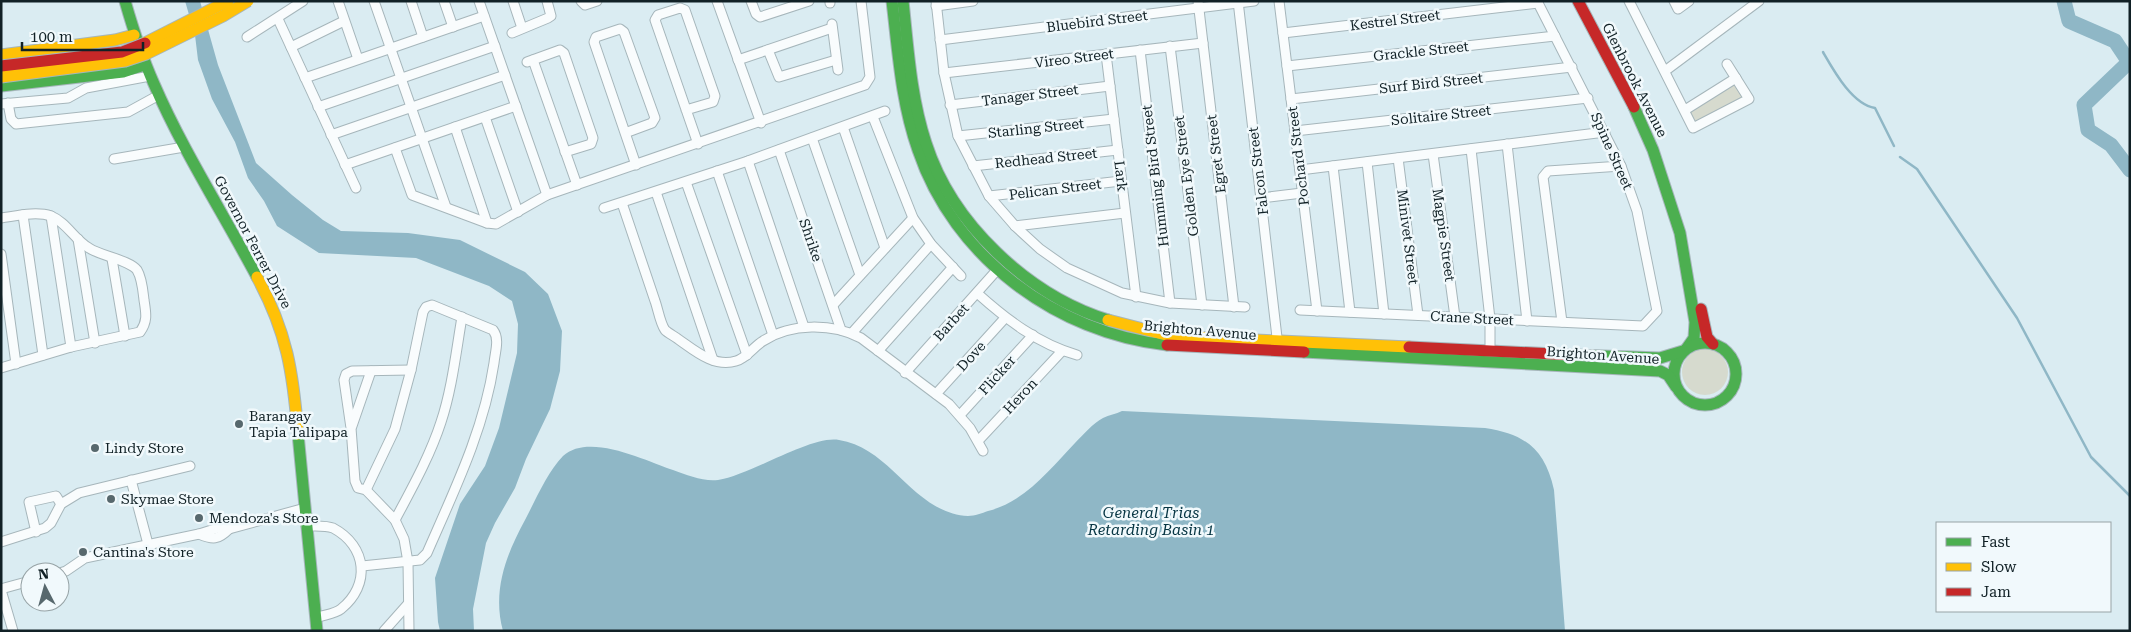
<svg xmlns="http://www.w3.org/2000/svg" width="2131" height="632" font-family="'Roboto Serif',serif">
<rect width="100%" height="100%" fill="#daecf2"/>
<g fill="#d6dace">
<polygon points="1734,84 1737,85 1743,95 1742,98 1700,123 1694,122 1689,114 1690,111"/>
<circle cx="1705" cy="372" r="23"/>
</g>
<g fill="#8fb7c6">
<polygon points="185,1 200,1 218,65 256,163 292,195 323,220 341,231 408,233 460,240 525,272 548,294 562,331 560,371 550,409 526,459 515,488 495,523 486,543 473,609 474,631 440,631 438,622 435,578 460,504 485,466 499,428 517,353 518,324 512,301 489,286 416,258 319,253 277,226 264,201 248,178 235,142 212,99 198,60 195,35"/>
<path d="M 1122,411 L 1485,428 C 1525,434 1545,449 1554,490 L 1565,631 L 503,631 C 492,591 506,555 525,520 C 535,501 548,471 563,456 C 589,432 646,461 673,470 C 687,475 704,482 718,480 C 751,475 811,435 839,440 C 892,448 913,513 968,516 C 975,516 982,513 988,511 C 1025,502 1050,469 1075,443 C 1083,435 1093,423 1103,418 C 1109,415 1116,414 1122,411 Z"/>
</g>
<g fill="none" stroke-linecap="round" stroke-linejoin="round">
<g stroke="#8fb7c6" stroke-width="2.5">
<path d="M 1823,52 C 1834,71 1852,104 1875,108 L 1894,146"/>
<polyline points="1900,157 1917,169 2017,318 2091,457 2130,496"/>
</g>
<polyline stroke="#8fb7c6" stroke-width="15" points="2064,1 2069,21 2115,41 2129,62 2084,105 2088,130 2111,145 2130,170"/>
<g stroke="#a6b6bb" stroke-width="11">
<g id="street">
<polyline points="338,1 358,59"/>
<polyline points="374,1 446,207"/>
<polyline points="411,1 423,37"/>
<polyline points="444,1 453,27"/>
<polyline points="479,1 547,195"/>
<polyline points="513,1 522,28"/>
<polyline points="581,1 585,5 597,1"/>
<polyline points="717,1 761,123"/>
<polyline points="751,1 756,14 760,17 809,1"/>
<polyline points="830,1 830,3"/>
<polyline points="936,1 944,73 958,136 989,196 1015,226 1040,249 1067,268 1122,293 1170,303 1245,307"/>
<polyline points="1198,1 1234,307"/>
<polyline points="1238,1 1278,346"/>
<polyline points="1279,1 1317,311"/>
<polyline points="1629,1 1693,128 1749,99 1727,64"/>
<polyline points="1674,1 1678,9 1689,1"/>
<polyline points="936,6 973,1"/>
<polyline points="278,19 356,188"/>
<polyline points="832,24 838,70"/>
<polyline points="512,33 548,18 551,16 547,1"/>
<polyline points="1283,33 1538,3"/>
<polyline points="247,37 303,1"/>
<polyline points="940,40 1254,1"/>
<polyline points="1170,46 1202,305"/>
<polyline points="291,47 344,21"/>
<polyline points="768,50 779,77 836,60"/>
<polyline points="1140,50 1170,303"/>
<polyline points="1106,54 1136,297"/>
<polyline points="533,60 577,185"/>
<polyline points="738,60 832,28"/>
<polyline points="527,62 560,50 564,53 593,138 591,144 565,152"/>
<polyline points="1287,66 1555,36"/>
<polyline points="1665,71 1759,1"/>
<polyline points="944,73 1203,43"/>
<polyline points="305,78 484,16"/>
<polyline points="1291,99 1572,67"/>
<polyline points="8,103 11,119 16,124 128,112 159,95"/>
<polyline points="1,104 68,98 86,88 150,76"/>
<polyline points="950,105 1110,86"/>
<polyline points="318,107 495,46"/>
<polyline points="686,110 713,102 715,96 685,10 680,8 658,15 655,20 698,144"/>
<polyline points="1685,110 1736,78"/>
<polyline points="485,117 518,212"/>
<polyline points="873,117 913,218 931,244 961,276"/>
<polyline points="455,127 487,223"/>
<polyline points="843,127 885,248"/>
<polyline points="1295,131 1588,98"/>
<polyline points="625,133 652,123 655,118 624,32 620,29 596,37 594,42 636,165"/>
<polyline points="331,135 505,75"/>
<polyline points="958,136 1114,119"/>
<polyline points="812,138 860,275"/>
<polyline points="1507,144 1527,321"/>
<polyline points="395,148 412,195 487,223 496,224 547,195 865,85 870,77 861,1"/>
<polyline points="1471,149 1490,319 1490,351"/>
<polyline points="779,150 841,330"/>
<polyline points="1433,154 1455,317"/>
<polyline points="1398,158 1418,315"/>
<polyline points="114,159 184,147"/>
<polyline points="748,161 804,327"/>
<polyline points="1367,162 1384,314"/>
<polyline points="345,165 516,106"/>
<polyline points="973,166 1118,150"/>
<polyline points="1333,166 1350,312"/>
<polyline points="1300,170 1605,132"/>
<polyline points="717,171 773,335"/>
<polyline points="686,182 747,355"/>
<polyline points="656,192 713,360"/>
<polyline points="989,196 1121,181"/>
<polyline points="1261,198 1302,193"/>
<path d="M 622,203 C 633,236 644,268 655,301 C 658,309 660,323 665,330 C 668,333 674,336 678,339 C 694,350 714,368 736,361 C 747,358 753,347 763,341 C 791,323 832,323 861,338 L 949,404 L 970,428 L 983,451"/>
<polyline points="604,208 748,161 885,111"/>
<polyline points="23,215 43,355"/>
<polyline points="51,216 71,347"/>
<path d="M 1,218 C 16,216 36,211 51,216 C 66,222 75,240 89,248 C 101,256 129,260 137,270 C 142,278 143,291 144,300 C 146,313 148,321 140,332 L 71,347 L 1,368"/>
<polyline points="1015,226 1125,213"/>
<polyline points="78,239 95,343"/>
<polyline points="1,254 16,364"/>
<polyline points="112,259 125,336"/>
<path d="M 977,293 C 1006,319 1038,344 1077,355"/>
<polyline points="833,305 913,218"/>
<polyline points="1300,310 1643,326 1657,311 1637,211 1621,166 1537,1"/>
<polyline points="1562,322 1543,177 1548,171 1621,166"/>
<polyline points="852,333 931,244"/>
<polyline points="878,351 953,267"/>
<polyline points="905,373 997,270"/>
<polyline points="936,394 1005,318"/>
<polyline points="960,415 1033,335"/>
<polyline points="352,426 371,371"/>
<polyline points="978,441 1062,351"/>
<polyline points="131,480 148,544"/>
<path d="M 395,520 C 412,488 430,456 441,422 C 452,389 456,352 462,317"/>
<path d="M 306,526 C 314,526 326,525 333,528 C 367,546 371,585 341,609 C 335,614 323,615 316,618"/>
<polyline points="36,532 29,502 56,496 61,504"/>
<path d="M 199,534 C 213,540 218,540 229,529"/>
<polyline points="1,542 45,528 51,523 61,504 79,493 190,466"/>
<path d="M 362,566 L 420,560 L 427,553 C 454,491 484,430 494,363 C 495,352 500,339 493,330 L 432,305 L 426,307 L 423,312 L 411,370 L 395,429 L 366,490"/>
<polyline points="60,573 66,571 85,558 199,534 218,528 229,529 305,508"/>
<polyline points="1,589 30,581"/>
<polyline points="1,590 13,631"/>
<polyline points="384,631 408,604"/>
<polyline points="409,631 408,562 404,539 395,520 366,490 358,488 355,481 351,428 344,380 346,374 352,371 411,370"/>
</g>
</g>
<g stroke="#a6b6bb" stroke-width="13">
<g id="fast">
<path d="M 125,1 C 133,29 142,57 154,84 C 183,151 223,213 257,277"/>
<path d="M 892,1 C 898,51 901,102 918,150 C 954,257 1056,333 1167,345"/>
<path d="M 903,1 C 908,48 911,98 926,143 C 952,224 1028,295 1108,320"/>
<polyline points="1,86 123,72 144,65"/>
<polyline points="1634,107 1653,150 1680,233 1695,322 1694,338 1687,348"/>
<circle cx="1705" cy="374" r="31"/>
<polyline points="1304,352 1660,371 1668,375 1676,387"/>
<polyline points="1575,355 1660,358 1683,351"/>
<polyline points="298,434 317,631"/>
</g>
</g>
<g stroke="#a6b6bb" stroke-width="13">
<g id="slow">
<polyline points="1,55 115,40 134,35"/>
<path d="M 257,277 C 287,332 293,372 298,434"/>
<polyline points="1108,320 1170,336 1409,347"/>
</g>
</g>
<g stroke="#a6b6bb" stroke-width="13">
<g id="jam">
<polyline points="1578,1 1634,107"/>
<polyline points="1701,309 1707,337 1713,344"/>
<polyline points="1167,345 1304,352"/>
<polyline points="1409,347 1575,355"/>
</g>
</g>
<use href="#street" stroke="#f9fcfd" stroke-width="9"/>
<use href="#fast" stroke="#4caf50" stroke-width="11"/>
<use href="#slow" stroke="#ffc107" stroke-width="11"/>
<use href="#jam" stroke="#c62828" stroke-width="11"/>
<g stroke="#a6b6bb" stroke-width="13" stroke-linecap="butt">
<g id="slow-bridge">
<polyline points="145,43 228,1"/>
<polyline points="1,77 125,61 146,54 223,16 248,1"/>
</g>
</g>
<g stroke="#a6b6bb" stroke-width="13" stroke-linecap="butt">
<polyline id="jam-bridge" points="1,66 122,52 145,43"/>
</g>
<use href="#slow-bridge" stroke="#ffc107" stroke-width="11"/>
<use href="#jam-bridge" stroke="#c62828" stroke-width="11"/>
</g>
<g fill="#57686d" stroke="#f1f9fc" stroke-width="2">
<circle cx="239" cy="424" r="5"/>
<circle cx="95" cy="448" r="5"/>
<circle cx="111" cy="499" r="5"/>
<circle cx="199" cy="518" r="5"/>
<circle cx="83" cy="552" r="5"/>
</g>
<g text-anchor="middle" stroke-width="5" stroke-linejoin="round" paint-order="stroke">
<g font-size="14" fill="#112126" stroke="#f1f9fc">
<text transform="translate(1395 20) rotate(-7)" y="5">Kestrel Street</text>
<text transform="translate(1097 21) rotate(-7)" y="5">Bluebird Street</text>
<text transform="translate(1421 51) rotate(-6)" y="5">Grackle Street</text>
<text transform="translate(1074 58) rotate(-7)" y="5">Vireo Street</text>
<text transform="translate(1635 80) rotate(63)" y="5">Glenbrook Avenue</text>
<text transform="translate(1431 83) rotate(-6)" y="5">Surf Bird Street</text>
<text transform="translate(1030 95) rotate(-7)" y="5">Tanager Street</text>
<text transform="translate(1441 115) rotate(-6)" y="5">Solitaire Street</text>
<text transform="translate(1036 128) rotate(-6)" y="5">Starling Street</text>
<text transform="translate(1612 151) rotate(66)" y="5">Spine Street</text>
<text transform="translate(1216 154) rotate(-97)" y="5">Egret Street</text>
<text transform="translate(1298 156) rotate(-97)" y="5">Pochard Street</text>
<text transform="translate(1046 158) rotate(-6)" y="5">Redhead Street</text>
<text transform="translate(1258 171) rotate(-97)" y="5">Falcon Street</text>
<text transform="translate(1121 176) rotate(83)" y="5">Lark</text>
<text transform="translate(1155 176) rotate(-97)" y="5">Humming Bird Street</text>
<text transform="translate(1186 176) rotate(-97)" y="5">Golden Eye Street</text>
<text transform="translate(1055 189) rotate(-7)" y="5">Pelican Street</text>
<text transform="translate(1444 235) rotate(82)" y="5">Magpie Street</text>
<text transform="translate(1408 237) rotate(83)" y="5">Minivet Street</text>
<text transform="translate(811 240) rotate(71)" y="5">Shrike</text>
<text transform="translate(253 242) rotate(62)" y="5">Governor Ferrer Drive</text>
<text transform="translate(1472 318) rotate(3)" y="5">Crane Street</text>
<text transform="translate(951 322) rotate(-48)" y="5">Barbet</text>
<text transform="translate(1200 330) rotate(5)" y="5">Brighton Avenue</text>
<text transform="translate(1603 355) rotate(4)" y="5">Brighton Avenue</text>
<text transform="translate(971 356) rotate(-48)" y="5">Dove</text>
<text transform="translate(997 375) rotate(-48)" y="5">Flicker</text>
<text transform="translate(1020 396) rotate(-47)" y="5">Heron</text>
</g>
<g font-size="14" fill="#112126" stroke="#f1f9fc" text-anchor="start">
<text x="249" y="421">Barangay<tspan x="249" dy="16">Tapia Talipapa</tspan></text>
<text x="105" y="453">Lindy Store</text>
<text x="121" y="504">Skymae Store</text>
<text x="209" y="523">Mendoza's Store</text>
<text x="93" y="557">Cantina's Store</text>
</g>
<g font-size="15" font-style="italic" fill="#063543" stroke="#f1f9fc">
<text x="1151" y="518">General Trias<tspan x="1151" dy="17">Retarding Basin 1</tspan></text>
</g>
</g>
<rect width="2131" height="632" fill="none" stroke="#112126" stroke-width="5"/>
<rect x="1936" y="522" width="175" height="90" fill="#f1f9fc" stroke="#97a3a6"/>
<rect x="1946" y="538" width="25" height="8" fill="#4caf50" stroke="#97a3a6"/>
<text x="1981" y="547" font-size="15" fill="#112126">Fast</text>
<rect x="1946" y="563" width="25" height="8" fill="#ffc107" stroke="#97a3a6"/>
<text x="1981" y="572" font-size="15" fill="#112126">Slow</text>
<rect x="1946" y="588" width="25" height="8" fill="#c62828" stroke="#97a3a6"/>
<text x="1981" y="597" font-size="15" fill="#112126">Jam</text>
<g transform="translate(45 587) rotate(354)"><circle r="24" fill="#f1f9fc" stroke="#97a3a6"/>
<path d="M0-4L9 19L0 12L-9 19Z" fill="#57686d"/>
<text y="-8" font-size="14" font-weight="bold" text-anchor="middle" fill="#112126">N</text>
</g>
<path d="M22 42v8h121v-8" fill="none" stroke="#112126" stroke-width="2.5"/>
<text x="30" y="42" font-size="15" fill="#112126" stroke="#f1f9fc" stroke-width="4" paint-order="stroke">100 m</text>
</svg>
